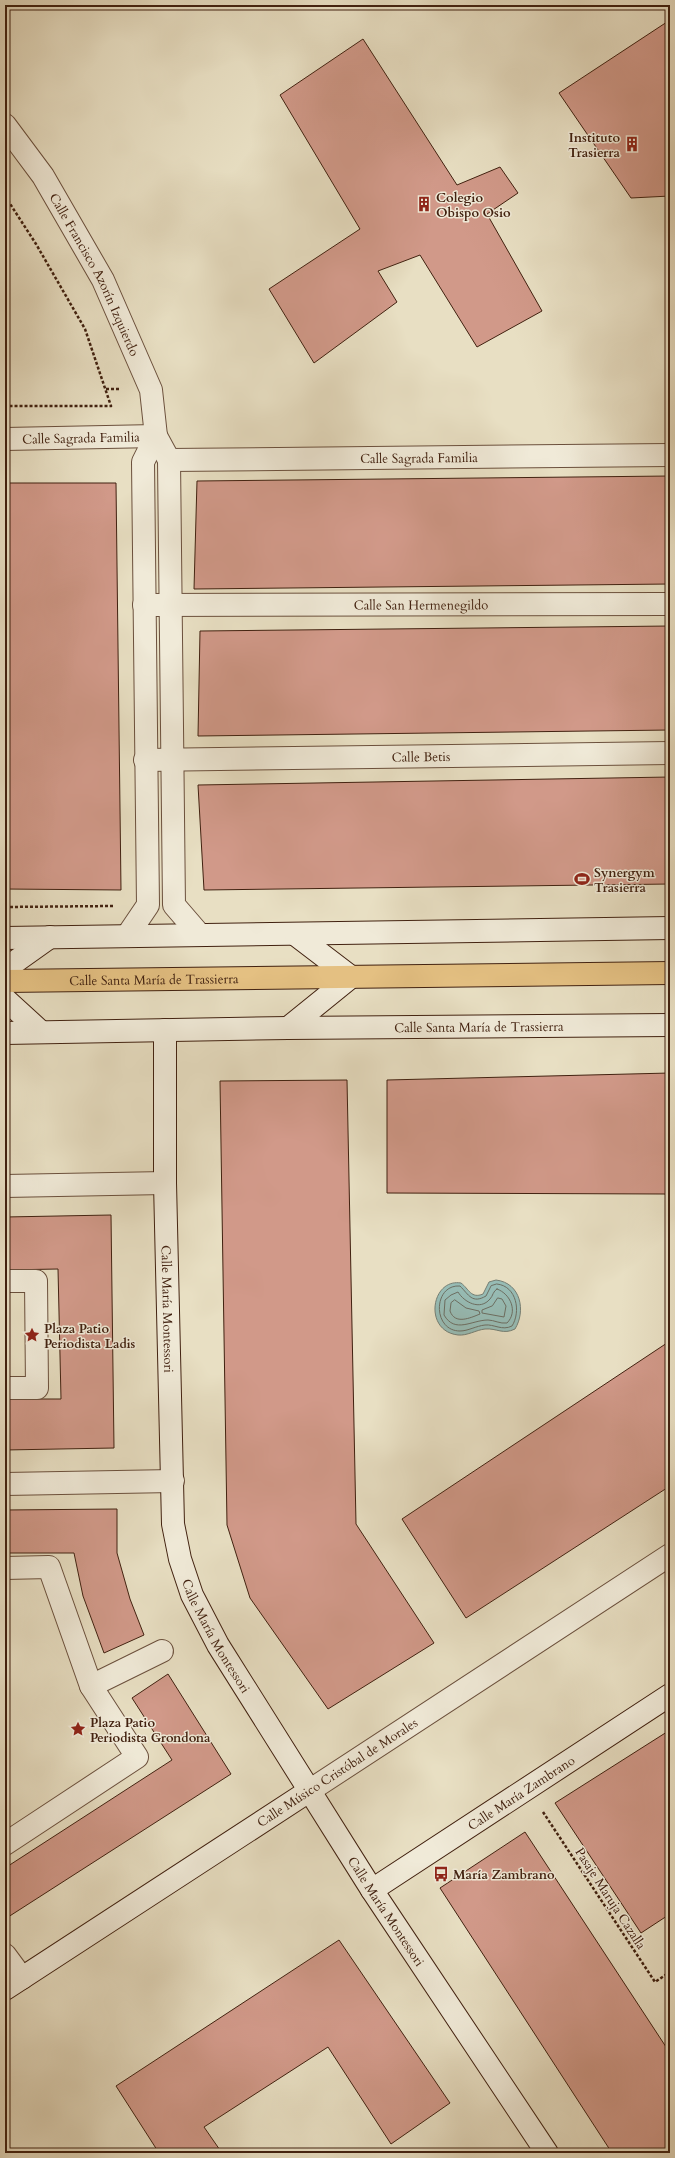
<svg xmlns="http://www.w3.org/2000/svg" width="675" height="2158" font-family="Cardo,serif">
<rect width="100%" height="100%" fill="#e8dfc3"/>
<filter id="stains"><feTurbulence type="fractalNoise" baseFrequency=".005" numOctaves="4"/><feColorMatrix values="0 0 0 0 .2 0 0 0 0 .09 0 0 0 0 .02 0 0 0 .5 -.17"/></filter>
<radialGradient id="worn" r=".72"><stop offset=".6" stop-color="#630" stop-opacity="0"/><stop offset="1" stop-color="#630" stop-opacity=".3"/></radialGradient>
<path fill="#97bcb5" stroke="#757e73" d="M 496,1280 C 521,1283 526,1311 515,1329 C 503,1335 497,1328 485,1329 C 476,1330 467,1336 458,1335 C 423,1331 431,1278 461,1283 C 469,1289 471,1299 483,1294 L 489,1282 Z"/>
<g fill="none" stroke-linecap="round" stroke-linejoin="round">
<g stroke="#6c6e62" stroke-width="1">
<path d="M 497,1284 C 517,1286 521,1312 512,1326 C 502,1331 494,1324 485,1325 C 476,1326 468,1331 460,1331 C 432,1331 433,1284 460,1286 C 469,1295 472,1304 486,1296 L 491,1286 Z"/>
<path d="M 497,1289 C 511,1294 518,1312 507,1323 C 500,1324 494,1320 488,1320 C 472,1320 455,1334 444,1315 L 445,1300 L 451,1295 L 458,1292 C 464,1302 480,1311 490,1299 C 493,1296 493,1291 497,1289 Z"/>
<polygon points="498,1298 502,1299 506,1306 504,1317 482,1313 482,1310 492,1306"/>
<path d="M 455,1300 L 466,1308 L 479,1311 L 480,1314 C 470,1318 455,1325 450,1311 L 451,1303 Z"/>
</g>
</g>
<g fill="#d19989" stroke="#412110">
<polygon points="670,20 670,196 631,198 559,93"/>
<polygon points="363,39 457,185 500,167 518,193 487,214 542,311 477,347 420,255 378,271 397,302 314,363 269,289 360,229 280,95"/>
<polygon points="670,476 670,584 194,589 197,481"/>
<polygon points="5,483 116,483 121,890 5,889"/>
<polygon points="670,626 670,730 198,736 200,631"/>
<polygon points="670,777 670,884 204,890 198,785"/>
<polygon points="670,1073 670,1202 665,1194 387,1193 387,1080"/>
<polygon points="347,1080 356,1524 434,1643 328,1709 250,1598 227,1525 220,1081"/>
<polygon points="111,1215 114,1448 5,1450 5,1399 61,1399 58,1269 5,1270 5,1217"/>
<polygon points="670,1341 670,1486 466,1618 402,1519"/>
<polygon points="117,1509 117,1553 130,1599 144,1635 104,1653 83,1596 74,1553 5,1553 5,1510"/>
<polygon points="168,1674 231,1774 5,1919 5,1868 172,1760 132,1698"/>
<polygon points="670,1730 670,1914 641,1933 555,1803"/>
<polygon points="525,1832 670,2053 670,2153 612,2153 440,1888"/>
<polygon points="339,1940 450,2103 391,2144 328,2047 204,2127 222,2153 159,2153 116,2086"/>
</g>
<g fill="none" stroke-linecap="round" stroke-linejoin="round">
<g stroke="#6b503d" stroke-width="24">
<g id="street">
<path id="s1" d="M 5,125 L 43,176 L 103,280 L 151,390 L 156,436 L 169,460 L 174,905 L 199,934"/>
<path id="s2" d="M 5,439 L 156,436"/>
<path id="s3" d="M 169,460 L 670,455"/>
<path id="s4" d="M 144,605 L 670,604"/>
<path id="s5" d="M 145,760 L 670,753"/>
<polyline points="127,936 148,905 143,462 156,436"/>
<polyline points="5,1186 165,1183"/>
<polyline points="5,1281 36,1281 37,1388 5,1388"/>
<polyline points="5,1484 173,1481"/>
<polyline points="5,1568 49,1567 91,1686 137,1757 5,1844"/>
<polyline points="91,1686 162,1651"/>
<polyline points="309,1791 670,1555"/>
<polyline points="5,1955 22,1978"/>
</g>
</g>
<g stroke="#412110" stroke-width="24">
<g id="secondary">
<polyline points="5,938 670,928"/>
<polyline points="5,969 50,937"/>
<polyline points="5,999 41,1032"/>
<polyline points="288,1028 351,977 296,935"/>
<path id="s6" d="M 165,1030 L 165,1183 L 173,1524 L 180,1559 L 192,1595 L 218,1645 L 372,1890 L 547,2153"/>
<path id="s7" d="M 5,1033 L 288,1028 L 670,1025"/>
<path id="s8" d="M 372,1890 L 670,1695"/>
<polyline points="5,1989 309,1791"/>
</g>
</g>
<g stroke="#412110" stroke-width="24">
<g id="primary">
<path id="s9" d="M 5,981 L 670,973"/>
</g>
</g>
<g stroke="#412110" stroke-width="2.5" stroke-dasharray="3 2" stroke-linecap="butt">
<polyline points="5,196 36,244 85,329 111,406 5,406"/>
<polyline points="106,389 120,389"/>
<polyline points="5,907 113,906"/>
<polyline points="543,1812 655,1982 670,1972"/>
</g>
<use href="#street" stroke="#f0ead8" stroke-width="22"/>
<use href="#secondary" stroke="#f0ead8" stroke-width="22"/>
<use href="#primary" stroke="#e4c082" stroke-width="22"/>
</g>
<defs>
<g id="building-bare" transform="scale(1.2)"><path d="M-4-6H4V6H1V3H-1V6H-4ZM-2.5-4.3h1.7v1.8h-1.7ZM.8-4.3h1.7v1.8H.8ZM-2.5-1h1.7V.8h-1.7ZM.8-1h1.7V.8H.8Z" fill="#8f2418" stroke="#f0ead8" stroke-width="2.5" paint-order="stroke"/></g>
<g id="stadium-bare" transform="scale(1.2)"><path d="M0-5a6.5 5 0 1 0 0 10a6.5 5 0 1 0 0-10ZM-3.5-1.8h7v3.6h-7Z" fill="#8f2418" stroke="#f0ead8" stroke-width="2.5" paint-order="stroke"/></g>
<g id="sight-bare" transform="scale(1.2)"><path d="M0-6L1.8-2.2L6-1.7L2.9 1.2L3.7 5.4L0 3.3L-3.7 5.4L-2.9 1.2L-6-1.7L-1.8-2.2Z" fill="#8f2418" stroke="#f0ead8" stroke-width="2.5" paint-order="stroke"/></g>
<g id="bus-bare" transform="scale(1.2)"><path d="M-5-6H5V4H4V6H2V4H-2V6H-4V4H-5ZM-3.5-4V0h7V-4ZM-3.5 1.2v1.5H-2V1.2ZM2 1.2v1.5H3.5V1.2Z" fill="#8f2418" stroke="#f0ead8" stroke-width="2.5" paint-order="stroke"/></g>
</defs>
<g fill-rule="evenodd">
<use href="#building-bare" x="632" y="144"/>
<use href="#building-bare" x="424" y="204"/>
<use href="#stadium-bare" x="582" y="879"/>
<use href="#sight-bare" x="32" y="1335"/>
<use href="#sight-bare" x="78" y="1729"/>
<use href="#bus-bare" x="441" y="1874"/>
</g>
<g text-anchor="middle" stroke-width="3" stroke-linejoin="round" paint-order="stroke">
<g font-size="13" font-weight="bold" fill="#412110" stroke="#f0ead8" text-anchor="start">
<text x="620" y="142" text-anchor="end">Instituto<tspan x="620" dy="15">Trasierra</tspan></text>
<text x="436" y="202">Colegio<tspan x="436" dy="15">Obispo Osio</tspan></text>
<text x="594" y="877">Synergym<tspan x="594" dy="15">Trasierra</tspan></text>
<text x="44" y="1333">Plaza Patio<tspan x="44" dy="15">Periodista Ladis</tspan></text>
<text x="90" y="1727">Plaza Patio<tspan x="90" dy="15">Periodista Grondona</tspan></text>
<text x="453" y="1879">María Zambrano</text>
</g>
<g font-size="13" fill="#412110" stroke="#f0ead8">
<text dy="5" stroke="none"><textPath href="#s1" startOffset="175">Calle Francisco Azorín Izquierdo</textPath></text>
<text dy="5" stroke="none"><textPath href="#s2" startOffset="76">Calle Sagrada Familia</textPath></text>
<text dy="5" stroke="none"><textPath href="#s3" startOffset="250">Calle Sagrada Familia</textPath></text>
<text dy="5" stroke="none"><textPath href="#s4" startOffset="277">Calle San Hermenegildo</textPath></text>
<text dy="5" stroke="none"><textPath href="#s5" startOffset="276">Calle Betis</textPath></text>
<text dy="5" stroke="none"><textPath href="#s9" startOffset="149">Calle Santa María de Trassierra</textPath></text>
<text dy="5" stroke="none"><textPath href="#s7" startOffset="474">Calle Santa María de Trassierra</textPath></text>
<text dy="5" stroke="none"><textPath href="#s6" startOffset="279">Calle María Montessori</textPath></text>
<text dy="5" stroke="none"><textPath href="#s6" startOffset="615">Calle María Montessori</textPath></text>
<text transform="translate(337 1772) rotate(-33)" y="5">Calle Músico Cristóbal de Morales</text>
<text dy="5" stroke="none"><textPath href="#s8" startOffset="178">Calle María Zambrano</textPath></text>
<text transform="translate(611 1898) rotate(57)" y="5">Pasaje Maruja Cazalla</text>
<text dy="5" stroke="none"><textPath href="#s6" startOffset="939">Calle María Montessori</textPath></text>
</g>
</g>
<rect width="675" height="2158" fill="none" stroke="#e8dfc3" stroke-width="20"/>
<rect x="6" y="6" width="663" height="2146" fill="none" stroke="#412110" stroke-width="2"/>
<rect x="10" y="10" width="655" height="2138" fill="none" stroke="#412110"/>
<rect width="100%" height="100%" filter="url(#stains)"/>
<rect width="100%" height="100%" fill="url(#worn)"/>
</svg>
